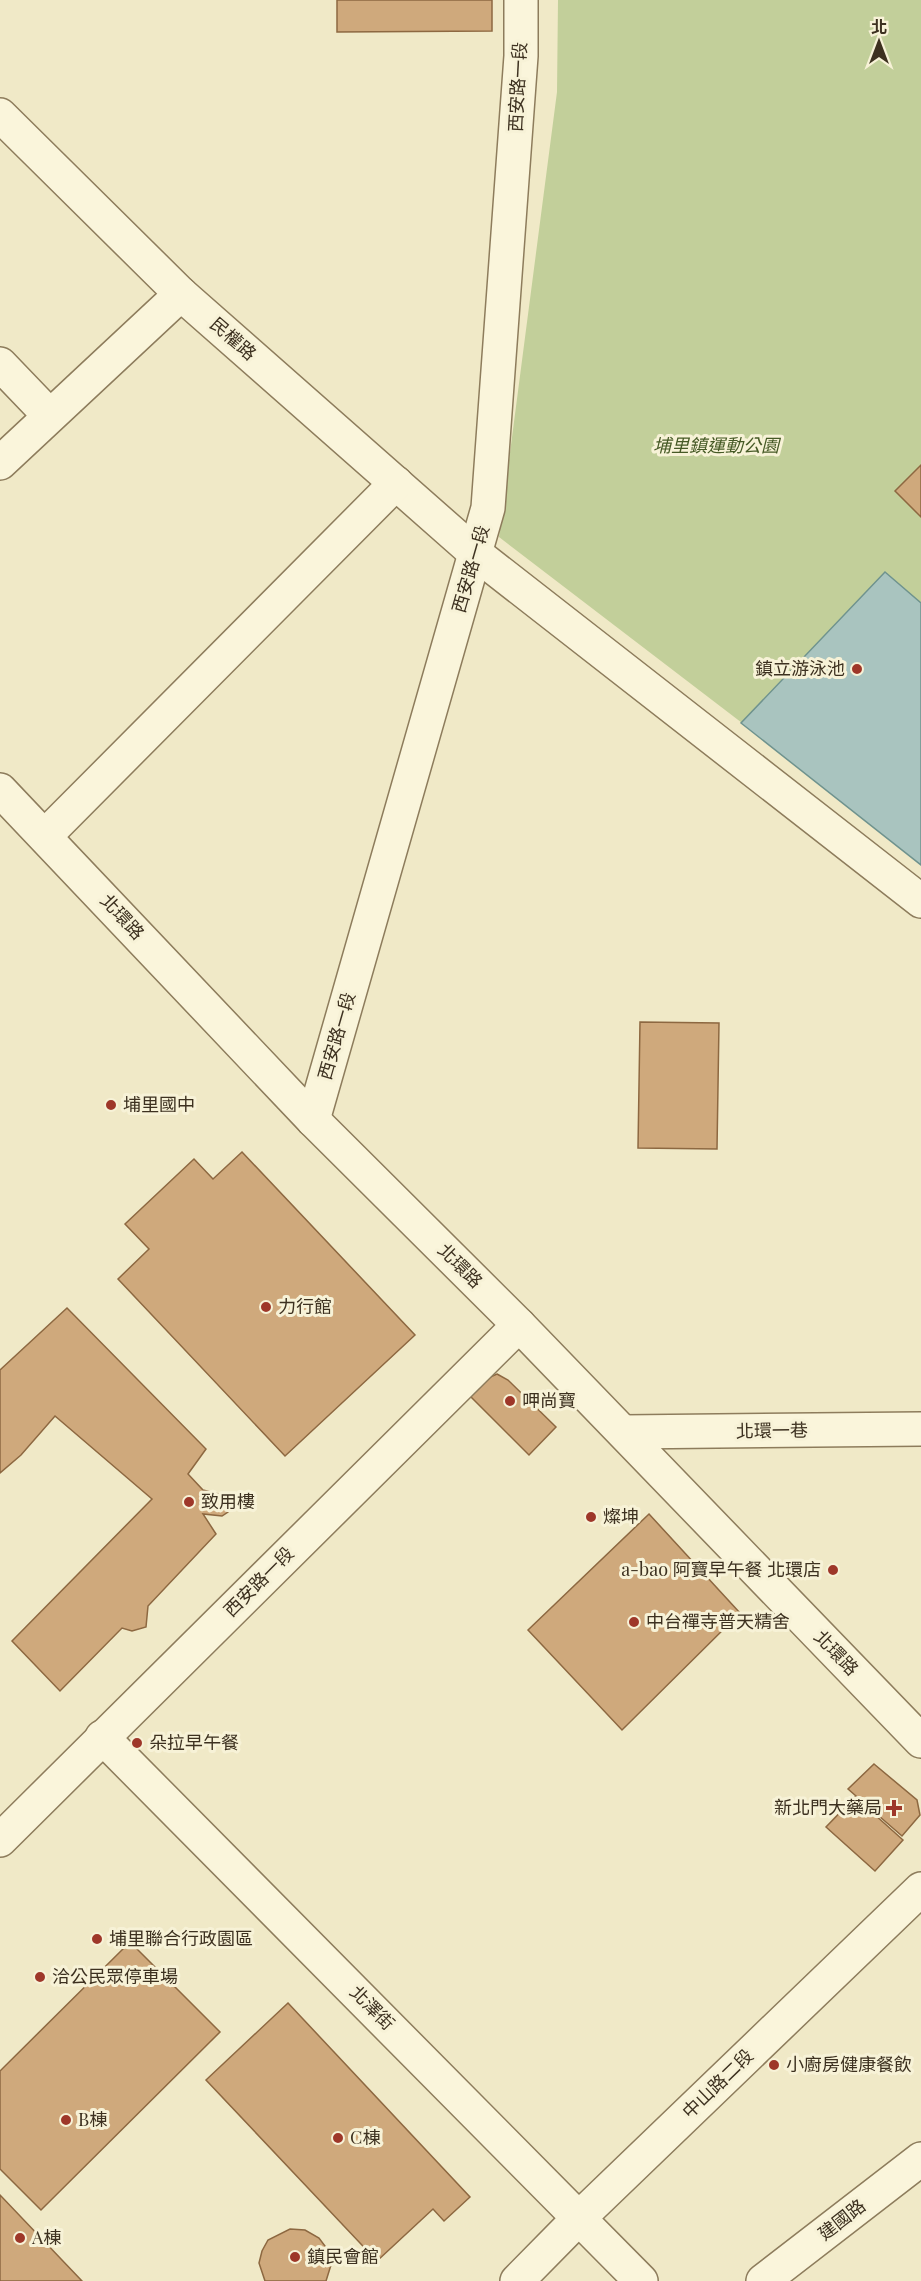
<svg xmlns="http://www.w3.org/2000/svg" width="921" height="2281" font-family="'Playfair Display','Noto Sans TC',serif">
<rect width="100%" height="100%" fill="#f0e9c7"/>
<polygon fill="#c2cf9a" points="558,0 921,0 921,860 499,537 557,92"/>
<polygon fill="#a9c4bf" stroke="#6f938e" stroke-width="1.5" points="885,572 921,603 921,865 741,723"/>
<g fill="#cfa97c" stroke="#8d6841" stroke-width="1.5">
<polygon points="337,0 492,0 492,31 337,32"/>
<polygon points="921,465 921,517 895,491"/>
<polygon points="640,1022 719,1023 717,1149 638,1148"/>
<polygon points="242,1152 415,1335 285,1456 118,1279 149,1249 125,1224 194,1159 213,1179"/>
<polygon points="67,1308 206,1449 188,1474 203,1490 222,1495 230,1505 228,1512 222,1516 203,1514 216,1534 148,1606 146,1627 132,1631 122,1628 60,1691 12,1641 152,1499 55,1416 21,1455 0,1473 0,1370"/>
<polygon points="497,1374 508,1380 556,1427 529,1455 470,1396 488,1378"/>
<polygon points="649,1514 740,1613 622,1730 528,1630"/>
<polygon points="874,1764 917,1800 920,1815 902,1836 848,1789"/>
<polygon points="855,1797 903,1840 875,1871 826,1827"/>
<polygon points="130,1942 220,2032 41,2210 0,2169 0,2071"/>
<polygon points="288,2003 470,2197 444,2221 433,2209 377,2261 206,2080"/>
<polygon points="0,2195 82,2281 0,2281"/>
<polygon points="290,2229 305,2230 319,2238 328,2250 331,2265 326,2281 265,2281 259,2263 262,2251 268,2240"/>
</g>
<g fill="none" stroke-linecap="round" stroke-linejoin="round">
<g stroke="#8d7c5c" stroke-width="36">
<g id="minor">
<polyline points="0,115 181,294 475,553 921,901"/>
<polyline points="0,364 49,415"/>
<polyline points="0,463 181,294"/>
<polyline points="0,790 313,1120 519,1325 921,1741"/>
<polyline points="46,835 396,483"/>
<polyline points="313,1120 488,508 521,56 521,0"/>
<polyline points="624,1432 921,1429"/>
<polyline points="102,1737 641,2281"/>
<polyline points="0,1840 519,1325"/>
<polyline points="517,2281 580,2217 921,1889"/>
<polyline points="763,2281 921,2159"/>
</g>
</g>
<use href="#minor" stroke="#faf5db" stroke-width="33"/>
</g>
<g fill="#9e3729" stroke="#f7f2d7" stroke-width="2">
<circle cx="857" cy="669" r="6"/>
<circle cx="111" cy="1105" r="6"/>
<circle cx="266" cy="1307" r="6"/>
<circle cx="510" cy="1401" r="6"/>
<circle cx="189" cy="1502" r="6"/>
<circle cx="591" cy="1517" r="6"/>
<circle cx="833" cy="1570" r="6"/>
<circle cx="634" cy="1622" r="6"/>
<circle cx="137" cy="1743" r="6"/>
<path d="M891 1799h6v6h6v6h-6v6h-6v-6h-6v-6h6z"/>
<circle cx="97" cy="1939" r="6"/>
<circle cx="40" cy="1977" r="6"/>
<circle cx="774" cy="2065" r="6"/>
<circle cx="66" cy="2120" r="6"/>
<circle cx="338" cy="2138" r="6"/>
<circle cx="20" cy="2238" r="6"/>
<circle cx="295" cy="2257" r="6"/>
</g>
<g text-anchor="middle" stroke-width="6" stroke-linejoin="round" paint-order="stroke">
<g font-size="18" fill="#3d3120" stroke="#f7f2d7">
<text transform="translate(518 87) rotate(-87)" y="6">西安路一段</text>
<text transform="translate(233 339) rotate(41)" y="6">民權路</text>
<text transform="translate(471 569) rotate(-74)" y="6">西安路一段</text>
<text transform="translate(122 917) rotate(47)" y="6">北環路</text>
<text transform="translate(337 1036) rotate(-74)" y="6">西安路一段</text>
<text transform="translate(460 1266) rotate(45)" y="6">北環路</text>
<text transform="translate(772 1431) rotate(-1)" y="6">北環一巷</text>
<text transform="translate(259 1582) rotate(-45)" y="6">西安路一段</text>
<text transform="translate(836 1653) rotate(46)" y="6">北環路</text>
<text transform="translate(372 2008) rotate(45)" y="6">北澤街</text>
<text transform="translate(718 2084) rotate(-44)" y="6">中山路二段</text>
<text transform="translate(842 2220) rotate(-38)" y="6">建國路</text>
</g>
<g font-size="18" font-style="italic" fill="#465a26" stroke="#f7f2d7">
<text x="716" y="452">埔里鎮運動公園</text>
</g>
<g font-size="18" fill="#3d3120" stroke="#f7f2d7" text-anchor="start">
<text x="845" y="675" text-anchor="end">鎮立游泳池</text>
<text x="123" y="1111">埔里國中</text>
<text x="278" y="1313">力行館</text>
<text x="522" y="1407">呷尚寶</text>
<text x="201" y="1508">致用樓</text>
<text x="603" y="1523">燦坤</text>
<text x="821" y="1576" text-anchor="end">a-bao 阿寶早午餐 北環店</text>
<text x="646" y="1628">中台禪寺普天精舍</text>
<text x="149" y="1749">朵拉早午餐</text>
<text x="882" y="1814" text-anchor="end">新北門大藥局</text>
<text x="109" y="1945">埔里聯合行政園區</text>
<text x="52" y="1983">洽公民眾停車場</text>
<text x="786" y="2071">小廚房健康餐飲</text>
<text x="78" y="2126">B棟</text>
<text x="350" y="2144">C棟</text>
<text x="32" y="2244">A棟</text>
<text x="307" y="2263">鎮民會館</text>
</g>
</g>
<g transform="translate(879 42)" stroke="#f7f2d7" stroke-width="4.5" paint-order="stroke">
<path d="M0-4.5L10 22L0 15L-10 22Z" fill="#3d3120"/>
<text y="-9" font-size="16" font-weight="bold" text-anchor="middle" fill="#3d3120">北</text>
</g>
</svg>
